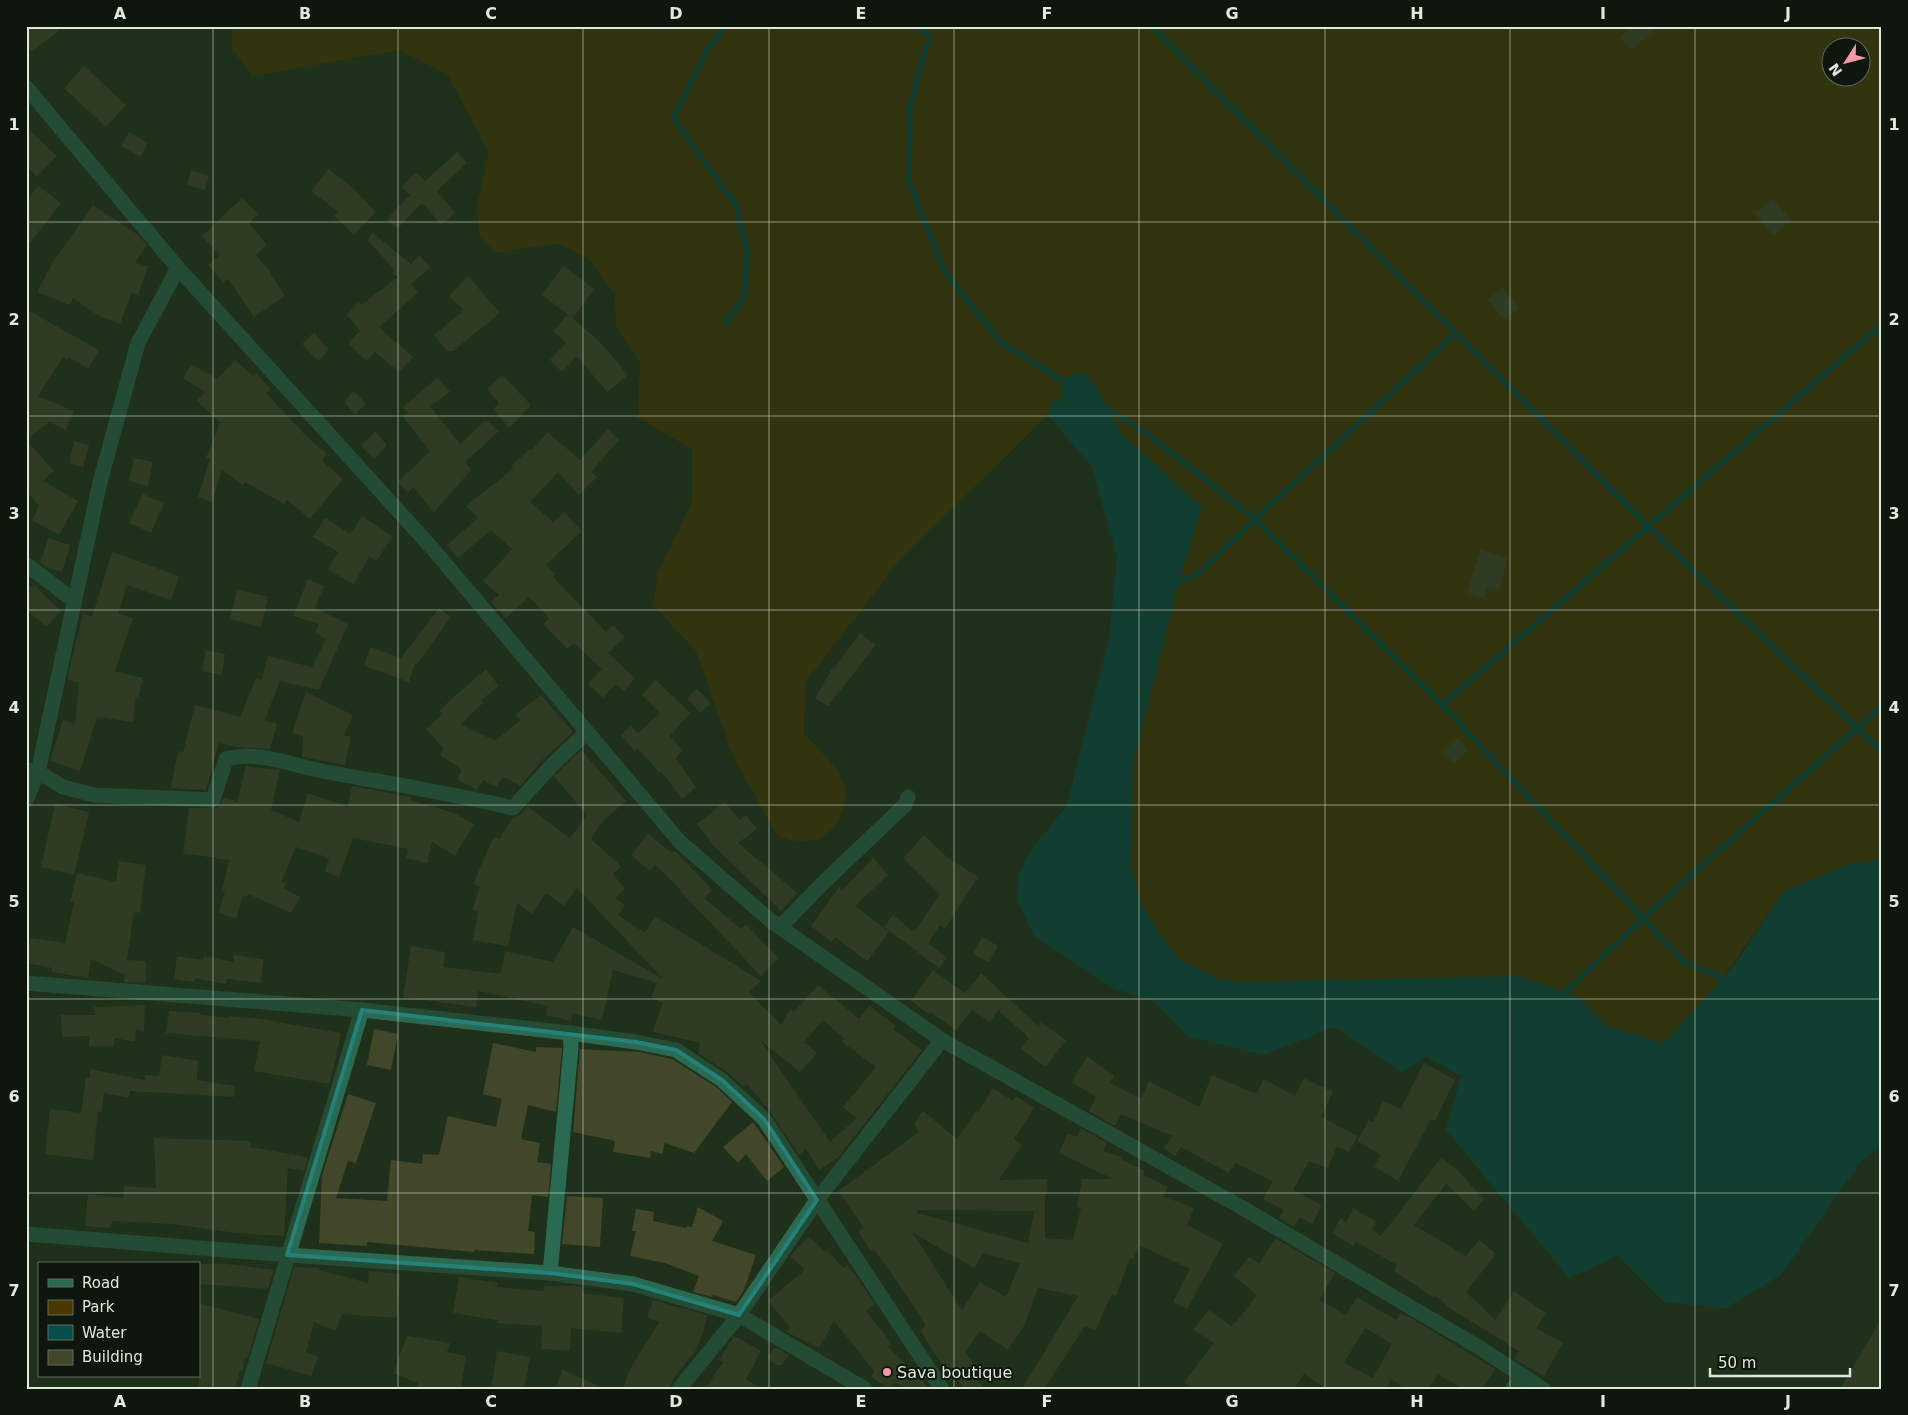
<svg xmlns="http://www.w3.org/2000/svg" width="1908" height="1415" font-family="'DejaVu Sans',sans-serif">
<rect width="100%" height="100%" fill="#1f311b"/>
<path fill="#4a3803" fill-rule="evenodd" d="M 232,26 L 1882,26 L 1882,859 L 1784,891 L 1723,978 L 1664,1043 L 1607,1026 L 1578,997 L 1518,976 L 1241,982 L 1218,979 L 1179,959 L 1165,942 L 1141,904 L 1134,882 L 1131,861 L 1133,765 L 1177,588 L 1202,507 L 1053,397 L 1048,415 L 898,562 L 805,683 L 804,733 C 816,747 835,763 843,781 C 851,800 838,832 818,839 C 806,843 787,841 777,835 L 734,758 L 696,651 L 653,605 L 658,572 L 692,501 L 692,449 L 638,418 L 640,362 L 616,326 L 615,295 L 589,259 L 559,243 L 496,253 L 480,237 L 477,205 L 489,152 L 447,74 L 399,50 L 251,76 L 232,48 ZM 1830,48 L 1860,48 L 1860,78 L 1830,78 Z"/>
<polygon fill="#044f4d" points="1053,397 1104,418 1202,507 1177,588 1133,765 1131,861 1134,882 1141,904 1165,942 1179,959 1218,979 1241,982 1518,976 1578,997 1607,1026 1664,1043 1734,966 1784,891 1849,864 1882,859 1882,1147 1862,1160 1781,1275 1726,1308 1664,1302 1618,1256 1569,1278 1446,1130 1461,1076 1426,1057 1402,1072 1334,1027 1263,1055 1187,1036 1155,1002 1113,988 1034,936 1018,902 1019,872 1030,852 1067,805 1109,639 1117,557 1092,467 1048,415"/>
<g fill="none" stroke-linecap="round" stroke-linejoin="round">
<g stroke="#044f4d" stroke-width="5.5">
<polyline points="725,26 707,50 673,118 736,206 747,251 744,298 725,323"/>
<polyline points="916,26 929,36 910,105 909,182 944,271 1000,342 1145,432 1255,519 1442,705"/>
<polyline points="1151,26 1648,527 1882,752"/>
<polyline points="1875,330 1882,338"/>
<polyline points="1173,585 1202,571 1255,519 1456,333"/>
<polyline points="1723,978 1684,962 1442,705 1882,324"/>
<polyline points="1559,998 1643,918 1882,706"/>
</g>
<polyline stroke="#044f4d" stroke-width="34" points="1078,390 1113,453"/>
</g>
<g fill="#43472a" fill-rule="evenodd">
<polygon points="26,26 64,26 32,52 26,45"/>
<polygon points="1632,26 1659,26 1631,50 1620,37"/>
<polygon points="84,66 126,105 106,127 64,88"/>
<polygon points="26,127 57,156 37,176 26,166"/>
<polygon points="129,132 148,143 140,157 121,146"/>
<polygon points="457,152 467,163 437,191 455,213 441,225 424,204 421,204 397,229 387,219 410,195 402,187 416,172 425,181"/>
<polygon points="329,169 354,189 376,212 354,235 334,216 338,212 311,191"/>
<polygon points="191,170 209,176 205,190 187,185"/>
<polygon points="38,186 61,203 26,248 26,201"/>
<polygon points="242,198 258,214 249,223 267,245 256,255 271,272 270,273 285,296 254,317 228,279 224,283 208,265 220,255 202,236"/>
<polygon points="1773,198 1791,221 1773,235 1755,213"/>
<polygon points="93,205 137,234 147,245 135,263 148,266 142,284 138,295 132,292 120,324 99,316 73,298 70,305 37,292 53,262"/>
<polygon points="373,233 411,264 419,255 430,267 411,284 418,293 379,327 413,357 399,372 375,352 366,361 348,343 360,331 347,315 358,302 361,305 398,277 392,273 395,270 367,240"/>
<polygon points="563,266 594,289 573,318 542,295"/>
<polygon points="468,276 500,313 453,351 447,351 434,335 464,310 449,296"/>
<polygon points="1503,288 1519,309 1504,320 1488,299"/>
<polygon points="26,309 99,350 88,369 69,357 68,360 63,357 38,396 74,411 66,430 49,422 26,440 54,471 43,481 78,501 59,535 32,520 39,506 29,494 26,497"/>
<polygon points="568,314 599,341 628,375 607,392 577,356 562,372 550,360 566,343 553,331"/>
<polygon points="314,332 329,350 318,361 302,344"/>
<polygon points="235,360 253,376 256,373 271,389 266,393 307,437 327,454 322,461 343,479 310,519 287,500 284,504 245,482 243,485 222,470 212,502 198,497 210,459 206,458 220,422 197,401 205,392 183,378 191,364 217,379"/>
<polygon points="502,375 531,405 509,428 493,409 499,403 487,389"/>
<polygon points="437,378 450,392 430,406 460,444 486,420 499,431 465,462 471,470 434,512 413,487 408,493 398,482 430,451 403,417 408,413 403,407"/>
<polygon points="354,391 366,404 355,414 344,402"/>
<polygon points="608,429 619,440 591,472 597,477 579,495 558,472 530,502 553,522 564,512 582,531 546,565 556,574 553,577 606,632 613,625 625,637 608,653 635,678 624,691 616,684 603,698 588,684 602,669 574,643 567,649 543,624 549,618 529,597 506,618 491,602 499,595 483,581 512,549 491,530 458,558 447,545 478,518 466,506 513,469 511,466 530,449 531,451 548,432 580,460"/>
<polygon points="375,432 387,445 374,459 361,446"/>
<polygon points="74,441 89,445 83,468 69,463"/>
<polygon points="134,458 153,462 148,486 129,481"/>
<polygon points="143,494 164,503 151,533 129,523"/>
<polygon points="362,516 393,537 376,561 369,556 354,584 328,570 338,552 313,537 325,518 350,534"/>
<polygon points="48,538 70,545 62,572 46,567 40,563"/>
<polygon points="1480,550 1508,558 1499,591 1487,589 1484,599 1467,594"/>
<polygon points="112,552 179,576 171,600 127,585 118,613 133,618 115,671 143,678 138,697 136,697 133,722 97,717 80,771 50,761 63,720 75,724 79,683 67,679 83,613 92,617"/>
<polygon points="308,579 324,586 315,608 348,624 319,690 280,681 264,721 277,724 270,749 237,747 219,743 206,790 171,788 178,751 183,752 195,705 240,717 256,678 262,680 268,656 312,667 326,639 315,633 319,624 293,616"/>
<polygon points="26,582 33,589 34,585 61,611 46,627 26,609"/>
<polygon points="237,589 268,597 261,627 230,619"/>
<polygon points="439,608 451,617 417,664 415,663 409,682 364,666 370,647 401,658"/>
<polygon points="860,633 876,645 828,706 815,698 833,667 834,669"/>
<polygon points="206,650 225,654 222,675 202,671"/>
<polygon points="486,669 499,686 481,700 483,703 461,724 495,741 521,720 516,714 541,695 573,732 541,761 521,786 503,777 496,787 483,780 477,790 457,779 462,770 440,755 444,749 426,729 442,714 439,711 449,701"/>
<polygon points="656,680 690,713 670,736 683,751 675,758 696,787 682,799 661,771 659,772 637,748 635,751 621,735 631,726 638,733 660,713 642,695"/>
<polygon points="697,689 711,703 700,713 687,698"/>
<polygon points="306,692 353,715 344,735 351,737 345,765 302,757 303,737 292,733"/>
<polygon points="1458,738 1468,750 1454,763 1443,752"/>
<path d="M 581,750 L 626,801 L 602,822 L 591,839 L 621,866 L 613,874 L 625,889 L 615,898 L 625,905 L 618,915 L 645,933 L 655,916 L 761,981 L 749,992 L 781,1025 L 790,1010 L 794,1012 L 818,985 L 859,1019 L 869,1006 L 896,1026 L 893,1029 L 922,1050 L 838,1158 L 819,1170 L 806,1149 L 799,1155 L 768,1109 L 746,1083 L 743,1087 L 727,1072 L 698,1053 L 700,1043 L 654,1032 L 653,1029 L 663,1003 L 651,997 L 657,983 L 613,970 L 602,1020 L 572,1013 L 571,1021 L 546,1015 L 548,1006 L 478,991 L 476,1007 L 403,997 L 411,946 L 445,952 L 443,967 L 501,974 L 505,951 L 553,962 L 573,927 L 663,979 L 577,888 L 564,906 L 546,893 L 532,914 L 517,903 L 508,946 L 473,940 L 478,912 L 472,910 L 480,887 L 473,884 L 494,836 L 499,839 L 513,817 L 520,815 L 527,806 L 570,838 L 587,815 L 554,776 ZM 823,1020 L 845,1039 L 842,1042 L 876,1067 L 843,1107 L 857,1118 L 830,1142 L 759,1039 L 800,1072 L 817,1053 L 804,1042 Z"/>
<polygon points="246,766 280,770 271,810 299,822 308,793 348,807 352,786 411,797 410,800 454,813 474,824 455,856 432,842 427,863 406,858 408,849 353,838 339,877 325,872 329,858 296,847 281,882 286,884 284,888 300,897 291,913 248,894 247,897 243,896 236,918 218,913 225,892 222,891 229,860 183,853 189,808 218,808 224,797 237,802"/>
<polygon points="725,802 739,820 746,815 757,829 738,843 797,893 781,911 714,846 697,824"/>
<polygon points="55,804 89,812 74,875 41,867"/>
<polygon points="648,834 672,853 675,851 712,890 704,898 741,929 746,924 778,958 761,976 679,890 680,889 655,865 650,871 631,855"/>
<polygon points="924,835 947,857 978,877 945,929 940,925 928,943 947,958 939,968 884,927 893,915 914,932 940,894 903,858"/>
<polygon points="873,858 888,875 855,906 889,932 867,961 835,937 832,942 811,926 839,887 842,890"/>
<polygon points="119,861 146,865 140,913 134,912 127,960 146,961 146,983 124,982 125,975 91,959 88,978 52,972 52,968 26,963 30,938 65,943 74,903 70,902 77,873 116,882"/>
<polygon points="982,937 998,946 989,963 973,954"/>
<polygon points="234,955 264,959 261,983 227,979 226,984 195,978 194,982 174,979 177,956 203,960 204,956 233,962"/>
<polygon points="933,970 965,993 981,973 1038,1026 1040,1022 1066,1040 1046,1067 1021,1049 1029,1038 998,1010 990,1022 972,1010 956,1031 931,1012 929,1014 911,1001"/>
<polygon points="145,1005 144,1031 136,1030 135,1042 114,1038 114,1047 89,1046 89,1036 62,1037 61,1015 95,1015 94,1007"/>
<polygon points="169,1011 200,1013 200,1015 229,1018 229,1016 261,1019 341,1033 330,1084 254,1071 260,1041 166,1033"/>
<polygon points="374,1029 398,1034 391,1070 367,1065"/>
<polygon points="493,1043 536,1052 536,1047 562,1048 556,1112 528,1105 521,1139 540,1143 537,1162 551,1164 548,1197 532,1195 528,1231 535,1232 534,1254 474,1250 474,1252 367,1242 367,1246 319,1243 322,1175 348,1094 376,1103 356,1163 348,1161 336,1198 387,1201 391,1160 422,1164 423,1154 439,1155 448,1116 496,1127 502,1099 483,1094"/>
<polygon points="580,1049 640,1052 672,1059 716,1087 732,1102 694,1153 665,1143 662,1154 651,1151 650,1158 613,1152 615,1141 573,1132"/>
<polygon points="162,1055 198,1061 197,1080 235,1086 234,1097 130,1091 128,1098 104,1093 102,1112 98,1111 93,1160 45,1154 50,1109 81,1113 86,1077 90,1078 90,1069 145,1080 145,1075 159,1076"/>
<polygon points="1087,1056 1115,1076 1110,1083 1141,1099 1149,1081 1199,1107 1212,1075 1256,1094 1264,1079 1295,1096 1304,1078 1333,1092 1321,1117 1358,1136 1349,1152 1337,1146 1328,1168 1309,1161 1293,1190 1320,1204 1321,1207 1312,1224 1300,1217 1294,1227 1279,1218 1284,1210 1263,1199 1273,1181 1235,1163 1229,1173 1181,1147 1175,1156 1164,1148 1172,1136 1121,1114 1115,1126 1089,1111 1096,1097 1072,1082"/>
<polygon points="1424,1063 1455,1080 1435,1121 1431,1119 1398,1181 1374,1166 1381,1155 1357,1141 1369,1120 1373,1123 1383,1101 1401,1109"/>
<path d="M 993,1088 L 1013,1101 L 1016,1096 L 1034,1108 L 1014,1139 L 1022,1145 L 999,1180 L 1047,1179 L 1047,1194 L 1045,1194 L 1045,1238 L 1073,1240 L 1081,1208 L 1077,1207 L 1082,1179 L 1113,1179 L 1059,1153 L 1068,1133 L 1077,1137 L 1081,1128 L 1107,1143 L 1103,1151 L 1121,1157 L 1121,1159 L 1145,1171 L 1143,1175 L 1168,1187 L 1163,1196 L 1194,1208 L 1187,1225 L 1223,1244 L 1187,1309 L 1173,1302 L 1190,1269 L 1139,1245 L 1133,1260 L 1130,1258 L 1116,1296 L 1112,1294 L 1095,1331 L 1085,1326 L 1044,1389 L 1022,1389 L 1078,1296 L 1038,1288 L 1024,1326 L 1008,1350 L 980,1331 L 965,1352 L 982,1375 L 976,1378 L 984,1389 L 964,1389 L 949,1368 L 947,1370 L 937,1357 L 920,1330 L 926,1326 L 920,1315 L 874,1249 L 871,1251 L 858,1232 L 864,1228 L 838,1191 L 919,1132 L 914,1123 L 923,1111 L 957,1139 L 976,1111 L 978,1112 ZM 917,1210 L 1034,1211 L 1028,1243 L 917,1213 ZM 912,1232 L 974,1268 L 983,1253 L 1020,1263 L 1006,1297 L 980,1282 L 962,1310 Z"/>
<polygon points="753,1122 784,1167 767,1181 746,1154 738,1163 723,1147"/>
<polygon points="154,1138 251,1141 251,1147 289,1154 288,1162 290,1154 308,1158 304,1171 288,1168 284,1236 236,1233 172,1224 112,1221 111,1228 85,1226 88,1194 123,1198 124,1186 156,1188"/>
<polygon points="1441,1158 1457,1170 1484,1199 1474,1211 1446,1184 1414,1225 1466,1256 1479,1240 1496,1254 1466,1292 1495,1320 1514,1291 1546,1313 1536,1328 1563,1343 1544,1376 1514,1359 1519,1351 1451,1309 1436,1296 1434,1298 1394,1271 1397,1265 1356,1242 1353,1246 1332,1233 1341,1218 1346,1222 1354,1209 1376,1221 1372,1230 1381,1236"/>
<polygon points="567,1196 603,1198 600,1247 562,1244"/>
<polygon points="698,1207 723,1221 712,1241 756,1255 744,1290 736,1302 713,1295 712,1297 693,1292 699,1276 665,1263 630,1256 636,1231 632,1231 636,1209 654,1212 653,1221 686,1228 687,1226 692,1227"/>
<polygon points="809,1236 825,1252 827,1250 843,1268 847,1265 856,1276 875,1304 866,1311 892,1344 888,1347 931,1389 907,1389 895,1382 888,1389 871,1376 874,1371 834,1321 819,1348 786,1332 790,1327 768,1301 805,1270 790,1256"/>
<path d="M 1275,1238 L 1335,1273 L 1319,1300 L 1346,1315 L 1357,1297 L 1396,1320 L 1400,1313 L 1411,1318 L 1495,1369 L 1482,1389 L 1463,1389 L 1438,1374 L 1428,1389 L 1405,1389 L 1391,1379 L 1388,1386 L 1393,1389 L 1326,1389 L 1304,1374 L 1294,1389 L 1193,1389 L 1184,1382 L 1214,1343 L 1193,1330 L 1209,1310 L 1231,1326 L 1237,1321 L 1257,1295 L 1234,1276 L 1249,1257 L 1259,1264 ZM 1365,1328 L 1392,1344 L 1373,1378 L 1344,1363 Z"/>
<polygon points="199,1264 227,1264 274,1270 268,1289 199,1284"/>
<polygon points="294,1267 319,1268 319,1270 368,1283 369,1271 400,1274 397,1318 342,1314 335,1331 314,1322 306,1352 318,1357 311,1376 266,1363"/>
<polygon points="459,1277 498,1283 497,1287 544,1291 544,1286 574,1286 582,1287 582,1293 624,1298 621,1333 571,1328 570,1351 541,1349 542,1326 497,1323 497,1320 453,1313"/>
<polygon points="653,1300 707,1315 703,1333 696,1350 673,1379 670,1389 623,1389 629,1371 659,1322 647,1318"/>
<polygon points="199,1303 259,1319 248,1357 245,1357 243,1371 240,1370 235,1389 199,1389"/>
<polygon points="1882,1318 1882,1389 1840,1389"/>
<polygon points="407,1336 450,1343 447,1352 466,1356 461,1389 417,1389 418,1383 393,1373"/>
<polygon points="734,1336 761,1351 746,1379 761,1389 705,1389 723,1362 719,1360"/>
<polygon points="775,1347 789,1355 782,1365 776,1365 767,1358"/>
<polygon points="497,1351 530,1357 524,1389 491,1389"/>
<polygon points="563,1370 605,1389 555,1389"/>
</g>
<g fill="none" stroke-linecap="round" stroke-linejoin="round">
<g stroke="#2a6a53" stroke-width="15">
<polyline points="26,87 178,268 432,548 680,842 771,921 942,1040 1241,1207 1480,1348 1543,1389"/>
<polyline points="26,564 73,600"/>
<path d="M 26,770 L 38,772 L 63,787 L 94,795 L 213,800 L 226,759 C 259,750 290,765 322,771 C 386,783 450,793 513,808 L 553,764 L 587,732"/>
<polyline points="26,800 38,772 100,482 138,343 178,268"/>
<polyline points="780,927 825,881 905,805 908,797"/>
<polyline points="26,983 362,1010 570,1033 636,1042 676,1050 722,1080 764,1119 942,1389"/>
<polyline points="26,1234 287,1255 550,1273 633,1284 739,1315 865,1389"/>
<polyline points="550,1273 571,1048 570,1033"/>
<polyline points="248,1389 362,1010"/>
<polyline points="679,1389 739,1315 817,1200 942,1040"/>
<polyline points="1512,1389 1523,1377"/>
</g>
</g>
<path d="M0 0H1908V1415H0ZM 362,1010 L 636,1042 L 676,1050 L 722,1080 L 764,1119 L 817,1200 L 739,1315 L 633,1284 L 550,1273 L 287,1255 Z" fill="#1f311b" fill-opacity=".55" fill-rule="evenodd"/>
<path fill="none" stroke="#248279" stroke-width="4" stroke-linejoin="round" d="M 362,1010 L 636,1042 L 676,1050 L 722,1080 L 764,1119 L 817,1200 L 739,1315 L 633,1284 L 550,1273 L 287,1255 Z"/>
<path fill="none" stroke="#dfeadc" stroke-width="1" stroke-opacity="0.55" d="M 213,26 L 213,1389M 398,26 L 398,1389M 583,26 L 583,1389M 769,26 L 769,1389M 954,26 L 954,1389M 1139,26 L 1139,1389M 1325,26 L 1325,1389M 1510,26 L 1510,1389M 1695,26 L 1695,1389M 26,222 L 1882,222M 26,416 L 1882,416M 26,610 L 1882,610M 26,805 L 1882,805M 26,999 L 1882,999M 26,1193 L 1882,1193"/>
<circle fill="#f39aa7" stroke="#0e160d" stroke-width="2" cx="887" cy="1372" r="5"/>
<g text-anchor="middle" stroke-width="4" stroke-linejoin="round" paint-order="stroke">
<g font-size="16" fill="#dfeadc" stroke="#0e160d" text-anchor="start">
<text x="897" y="1378">Sava boutique</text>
</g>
</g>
<rect width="1908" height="1415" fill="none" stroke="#0e160d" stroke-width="55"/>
<rect x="38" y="1262" width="162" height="115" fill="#0e160d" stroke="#626b60"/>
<rect x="48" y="1279" width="25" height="8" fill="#2a6a53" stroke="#626b60"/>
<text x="82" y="1288" font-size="15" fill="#dfeadc">Road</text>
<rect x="48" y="1300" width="25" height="15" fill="#4a3803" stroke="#626b60"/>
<text x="82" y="1312" font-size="15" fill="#dfeadc">Park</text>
<rect x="48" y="1325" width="25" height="15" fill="#044f4d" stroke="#626b60"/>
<text x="82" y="1338" font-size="15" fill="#dfeadc">Water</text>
<rect x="48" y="1350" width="25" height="15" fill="#43472a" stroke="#626b60"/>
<text x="82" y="1362" font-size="15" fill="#dfeadc">Building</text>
<g transform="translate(1846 62) rotate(234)"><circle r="24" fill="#0e160d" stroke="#626b60"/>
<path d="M0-4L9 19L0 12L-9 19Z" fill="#f39aa7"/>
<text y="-8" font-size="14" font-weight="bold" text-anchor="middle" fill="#dfeadc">N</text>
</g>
<path d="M1710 1368v8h140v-8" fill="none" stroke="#dfeadc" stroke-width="2.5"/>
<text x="1718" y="1368" font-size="15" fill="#dfeadc" stroke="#0e160d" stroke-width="4" paint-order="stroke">50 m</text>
<rect x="28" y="28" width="1852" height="1360" fill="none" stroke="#dfeadc" stroke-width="2"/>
<g font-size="16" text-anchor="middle" font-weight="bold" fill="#dfeadc">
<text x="120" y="19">A</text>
<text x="305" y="19">B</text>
<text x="491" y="19">C</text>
<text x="676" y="19">D</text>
<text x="861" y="19">E</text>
<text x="1047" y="19">F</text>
<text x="1232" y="19">G</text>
<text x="1417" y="19">H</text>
<text x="1603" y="19">I</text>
<text x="1788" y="19">J</text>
<text x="14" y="130">1</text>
<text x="1894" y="130">1</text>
<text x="14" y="325">2</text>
<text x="1894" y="325">2</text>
<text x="14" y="519">3</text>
<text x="1894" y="519">3</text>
<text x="14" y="713">4</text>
<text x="1894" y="713">4</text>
<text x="14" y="907">5</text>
<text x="1894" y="907">5</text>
<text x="14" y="1102">6</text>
<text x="1894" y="1102">6</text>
<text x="14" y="1296">7</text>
<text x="1894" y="1296">7</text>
<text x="120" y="1407">A</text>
<text x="305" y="1407">B</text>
<text x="491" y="1407">C</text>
<text x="676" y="1407">D</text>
<text x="861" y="1407">E</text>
<text x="1047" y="1407">F</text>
<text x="1232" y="1407">G</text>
<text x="1417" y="1407">H</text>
<text x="1603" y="1407">I</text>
<text x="1788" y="1407">J</text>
</g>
</svg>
